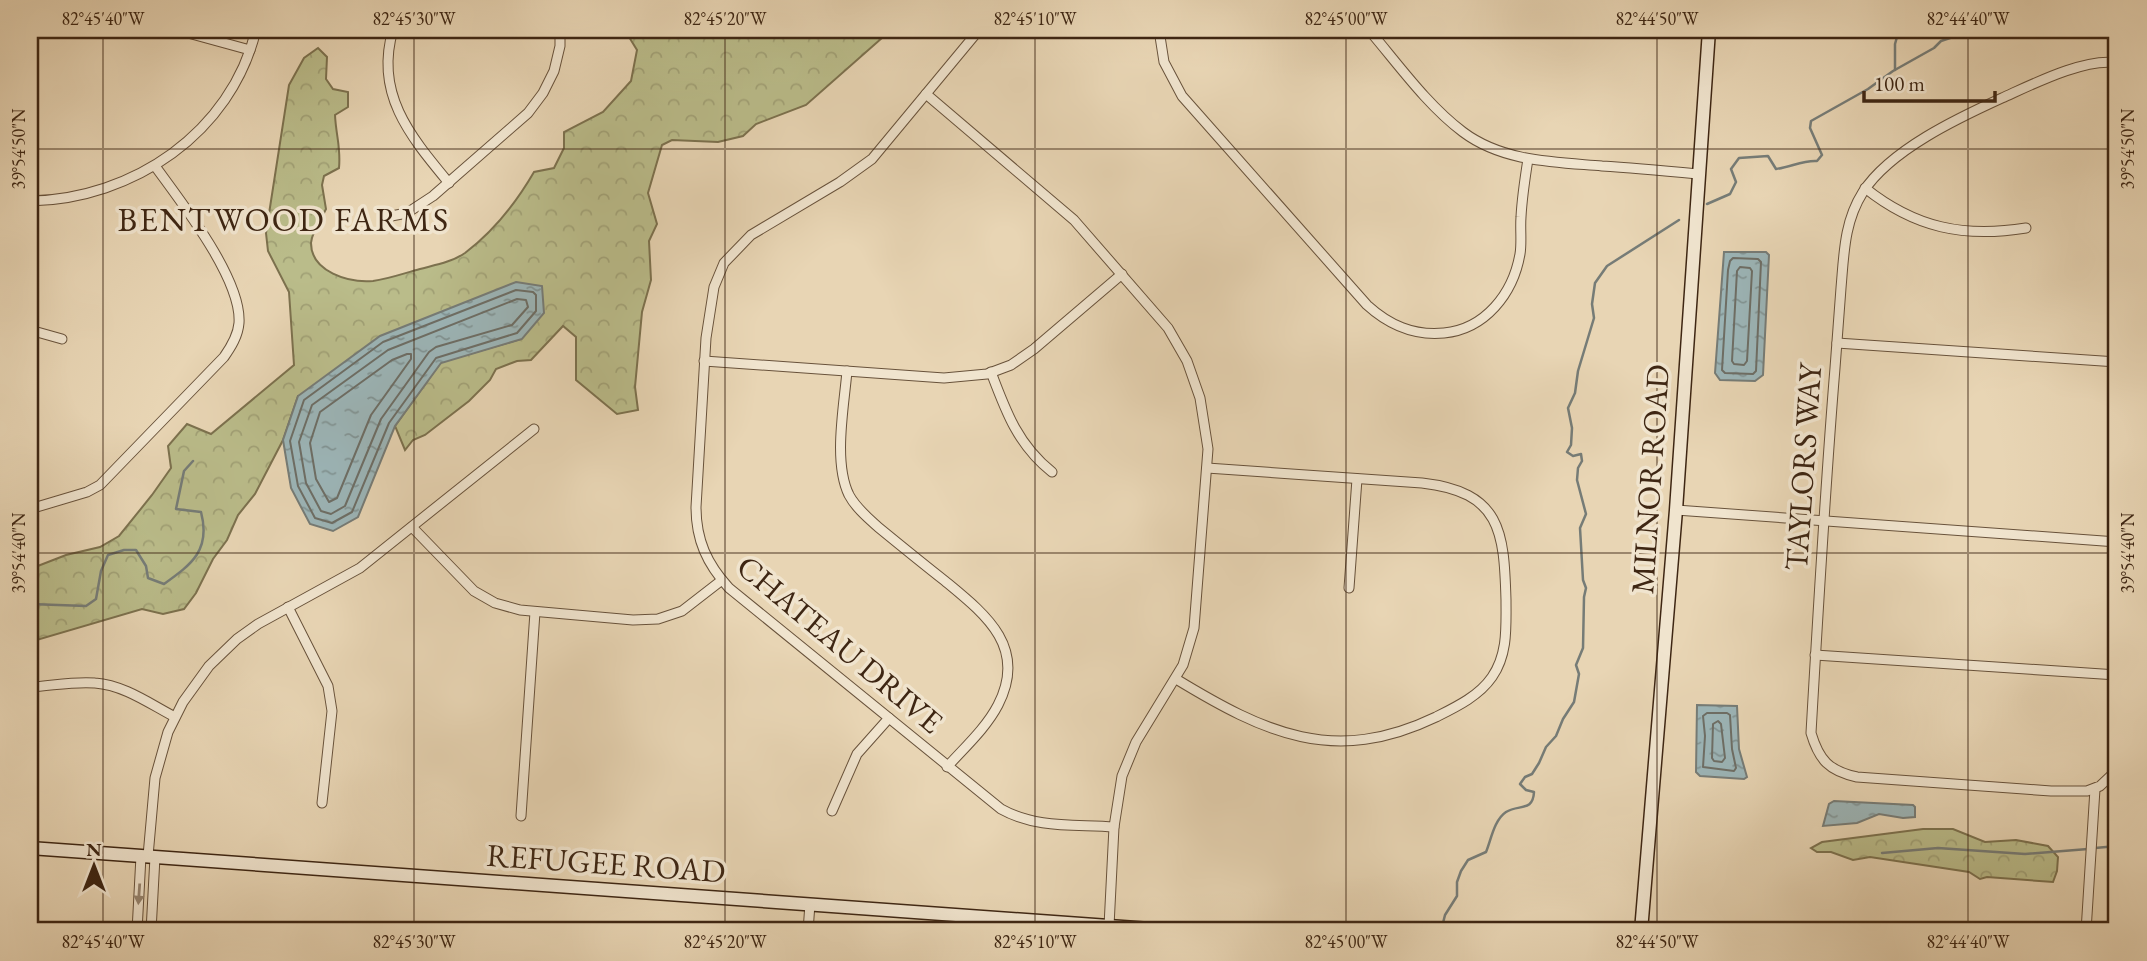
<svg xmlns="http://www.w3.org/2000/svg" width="2147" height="961" font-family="'EB Garamond',serif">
<defs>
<pattern id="forest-crowns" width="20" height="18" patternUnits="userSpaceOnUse" patternTransform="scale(1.75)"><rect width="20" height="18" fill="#babc8a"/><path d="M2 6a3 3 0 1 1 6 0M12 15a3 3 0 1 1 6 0" fill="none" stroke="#a1a176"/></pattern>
<pattern id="water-ripples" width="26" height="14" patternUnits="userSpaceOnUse" patternTransform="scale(1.75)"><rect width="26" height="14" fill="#9cb6b9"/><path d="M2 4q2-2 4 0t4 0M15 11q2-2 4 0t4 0" fill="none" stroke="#819495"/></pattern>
</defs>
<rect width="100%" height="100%" fill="#e8d5b4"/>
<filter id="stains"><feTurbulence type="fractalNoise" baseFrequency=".00286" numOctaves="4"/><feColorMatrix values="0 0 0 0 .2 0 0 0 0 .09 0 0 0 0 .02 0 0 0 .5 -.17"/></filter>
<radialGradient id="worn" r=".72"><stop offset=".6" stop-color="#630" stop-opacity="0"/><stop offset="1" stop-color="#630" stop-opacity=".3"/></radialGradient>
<g fill="url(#forest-crowns)" stroke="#7c714e" stroke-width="2">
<path d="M 617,30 L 891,30 L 806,105 L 756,124 L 743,136 L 718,142 L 672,140 L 662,145 L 648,193 L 657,224 L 649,241 L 651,280 L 642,312 L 635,387 L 638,410 L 617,414 L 576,380 L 576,337 L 563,326 L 531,360 L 517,361 L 496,369 L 490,380 L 469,401 L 425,435 L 413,440 L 405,450 L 395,426 L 441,362 L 521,339 L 298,396 L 283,440 L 255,494 L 238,515 L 227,540 L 213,559 L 196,593 L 184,609 L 163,614 L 142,609 L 30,642 L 30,569 L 66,555 L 100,547 L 119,536 L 152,495 L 171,468 L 168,446 L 187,424 L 211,434 L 294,365 L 289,292 L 268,251 L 266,233 L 289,85 L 304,58 L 318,48 L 327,57 L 326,79 L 333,89 L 348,92 L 348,107 L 335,115 C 336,136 341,147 339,168 L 324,176 L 322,185 L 326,209 C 321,219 312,231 311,243 C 311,272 349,283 373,281 C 388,279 405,273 420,269 C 435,265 452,262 465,253 C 494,231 516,203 534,172 L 554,168 L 564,148 L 564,132 L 603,112 L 631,81 L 637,50 L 629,37 L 618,33 Z"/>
<polygon points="1923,829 1953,829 1985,842 2016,840 2048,846 2058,857 2057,871 2053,882 1987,877 1980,879 1969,872 1870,857 1853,860 1831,852 1817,852 1811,848 1822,842"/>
</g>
<g fill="url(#water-ripples)" stroke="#767c77" stroke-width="2">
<polygon points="1724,252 1766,252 1769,255 1763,375 1755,381 1720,380 1715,373"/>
<polygon points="516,282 542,286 544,313 522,339 441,363 395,426 358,517 333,531 310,524 291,488 283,440 298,396 380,336"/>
<polygon points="1697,705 1737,706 1739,749 1747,777 1744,779 1700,776 1696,772"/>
<polygon points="1834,801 1913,805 1915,807 1915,817 1903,818 1879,814 1857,823 1823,826 1829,804"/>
</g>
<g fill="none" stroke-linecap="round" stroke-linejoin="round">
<g stroke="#6d6e66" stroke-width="2">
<polygon points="1733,258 1758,259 1761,262 1756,371 1753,374 1725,373 1722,370 1728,270 1730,261"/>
<polygon points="1740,267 1750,268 1752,271 1747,361 1744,365 1734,364 1732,361 1737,271"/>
<polygon points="516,290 533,292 536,295 536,311 517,333 436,358 389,423 352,512 332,523 315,518 298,486 290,441 304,400 383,342"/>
<polygon points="517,299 526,300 528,307 512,325 436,347 429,352 381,419 345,506 331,514 321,511 306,483 299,442 312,405 388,350"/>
<polygon points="407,354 411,354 411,359 371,415 337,498 329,502 316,479 310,443 320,412 392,360"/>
<polygon points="1707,713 1727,713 1730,715 1732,749 1736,768 1734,771 1703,767 1705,736 1703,716"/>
<polygon points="1718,721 1721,724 1725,758 1722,762 1714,761 1712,758 1713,724"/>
</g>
<g stroke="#767c77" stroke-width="2.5">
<polyline points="1895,70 1895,44 1899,30"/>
<path d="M 1707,204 L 1730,194 L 1736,182 L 1731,169 L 1739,158 L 1768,156 L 1776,169 C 1791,167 1803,160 1817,161 L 1822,155 L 1810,128 L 1811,121 L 1868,89 L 1893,71 L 1934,48 L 1941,41 L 1953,37 L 1963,30"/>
<path d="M 30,604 L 86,606 L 96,599 L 101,571 L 108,555 L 124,550 L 136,550 L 146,566 L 148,578 L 164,584 C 192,564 211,550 201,512 L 176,509 L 184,471 L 193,461"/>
<polyline points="2095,848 2117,846"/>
<polyline points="1882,853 1938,848 2025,854 2088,849"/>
<path d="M 1415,931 L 1420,925 L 1439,928 L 1442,927 L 1445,915 L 1457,896 L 1457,882 L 1461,871 L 1468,860 L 1486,852 C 1491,840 1494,820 1506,812 C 1519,804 1533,812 1534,792 L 1526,790 L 1520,784 L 1525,777 L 1532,774 L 1539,763 L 1546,747 L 1556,736 L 1563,719 L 1574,702 L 1579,674 L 1576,665 L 1583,648 L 1584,597 L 1586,588 L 1583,580 L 1580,528 L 1586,514 L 1577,480 L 1578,468 L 1582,461 L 1581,454 L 1573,456 L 1567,452 L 1571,445 L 1572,428 L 1568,408 L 1575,393 L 1578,371 L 1594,318 L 1592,304 L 1595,283 L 1607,266 L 1679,220"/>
</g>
<g stroke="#68523b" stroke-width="11">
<g id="street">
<polyline points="132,30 188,33 250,50"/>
<path d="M 393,30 C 374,94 411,137 449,183"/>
<path d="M 979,30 L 872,159 L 840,182 L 751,235 L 724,263 L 714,287 L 706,338 L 696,507 C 696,540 707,564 729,588 L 1001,809 C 1037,829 1075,824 1114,827"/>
<path d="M 1159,30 L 1164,62 L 1182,96 L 1367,305 C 1389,325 1413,336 1444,333 C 1485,329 1513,294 1520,254 C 1522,242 1520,229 1521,217 C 1522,197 1525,178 1528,159"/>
<path d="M 1369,30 C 1398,64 1427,105 1463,132 C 1503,162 1555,162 1602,166 C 1634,168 1666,171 1698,174"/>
<path d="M 2117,63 C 2086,57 2031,85 2002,98 C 1958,118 1890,150 1863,192 C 1844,222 1844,254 1841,288 C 1839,315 1837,341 1835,368 C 1825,489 1818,611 1811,733 C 1819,760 1829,771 1857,777 L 2051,791 L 2087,791 L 2100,786 L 2117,770"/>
<polyline points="926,94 1074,220 1168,328 1187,361 1200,398 1208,449 1194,628 1183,665 1136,742 1122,776 1114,827 1109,926"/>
<path d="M 1865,188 C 1915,228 1964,238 2026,228"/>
<path d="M 30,201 C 133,199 231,133 256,30"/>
<polyline points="386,217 407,213 433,196 528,113 543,93 554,71 560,46 560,30"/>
<polyline points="30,330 62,339"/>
<polyline points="1837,343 2117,362"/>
<polyline points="704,361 944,378 987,374 1011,365 1034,349 1122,274"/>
<path d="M 847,371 C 844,407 833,462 849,495 C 856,508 868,518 878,527 C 900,545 922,563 945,581 C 985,614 1028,647 998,705 C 986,728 965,747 947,767"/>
<path d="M 991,372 C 1006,412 1018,445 1052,472"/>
<path d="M 30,509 L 87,492 L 100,485 L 224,357 C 231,347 238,336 239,323 C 242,279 181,202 155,166"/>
<polyline points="1676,510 2117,542"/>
<polyline points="412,527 474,591 495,603 520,610 633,620 658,619 682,611 722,580"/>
<polyline points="1349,588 1357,479"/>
<polyline points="288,607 328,686 332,711 322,803"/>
<polyline points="1815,655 2117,675"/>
<path d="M 1176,679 C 1265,733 1334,766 1436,717 C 1456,707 1479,696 1492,677 C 1508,654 1506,627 1506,600 C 1504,531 1501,492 1422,483 L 1207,468"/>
<path d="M 30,687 C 51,686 74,681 95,683 C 124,685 150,704 175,717"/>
<polyline points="832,811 857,754 889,718"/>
<polyline points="521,816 535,612"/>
<polyline points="148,856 155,778 168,732 183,702 209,666 237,639 258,624 360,568 534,429"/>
<polyline points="137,931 141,856"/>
<polyline points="151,931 155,857"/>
<polyline points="808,931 810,904"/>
<polyline points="2086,931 2095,789"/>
</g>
</g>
<g stroke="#3e2613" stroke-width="15">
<g id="secondary">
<polyline points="30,848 1178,931"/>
<polyline points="1641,931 1676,510 1709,30"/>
</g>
</g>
<use href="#street" stroke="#f0e4ce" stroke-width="9"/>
<use href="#secondary" stroke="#f0e4ce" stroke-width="12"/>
</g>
<defs><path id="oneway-solid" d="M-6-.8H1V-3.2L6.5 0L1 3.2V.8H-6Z" transform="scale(1.75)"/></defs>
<use fill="#978570" href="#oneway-solid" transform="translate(139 894) rotate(94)"/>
<path fill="none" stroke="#3e2613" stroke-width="2" stroke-opacity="0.45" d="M 103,30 L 103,931M 414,30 L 414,931M 725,30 L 725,931M 1035,30 L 1035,931M 1346,30 L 1346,931M 1657,30 L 1657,931M 1968,30 L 1968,931M 30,149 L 2117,149M 30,553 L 2117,553"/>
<g text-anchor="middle" stroke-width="7" stroke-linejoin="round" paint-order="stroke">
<g font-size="32" fill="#3e2613" stroke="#f0e4ce">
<text transform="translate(1803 467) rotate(-86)" y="11">TAYLORS WAY</text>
<text transform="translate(1650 479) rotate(-86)" y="11">MILNOR ROAD</text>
<text transform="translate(840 644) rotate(40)" y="11">CHATEAU DRIVE</text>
<text transform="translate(606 863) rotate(4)" y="11">REFUGEE ROAD</text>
</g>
<g font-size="33" letter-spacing="2" fill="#3e2613" stroke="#f0e4ce">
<text x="284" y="231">BENTWOOD FARMS</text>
</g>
</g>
<rect width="2147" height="961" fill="none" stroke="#e8d5b4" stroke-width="77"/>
<g transform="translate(94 866)" stroke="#f0e4ce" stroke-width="5" paint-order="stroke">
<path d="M0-5L12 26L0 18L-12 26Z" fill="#3e2613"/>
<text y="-10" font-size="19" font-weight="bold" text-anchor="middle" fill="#3e2613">N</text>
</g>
<path d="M1864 91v10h131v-10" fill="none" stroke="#3e2613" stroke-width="3.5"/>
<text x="1874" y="91" font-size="21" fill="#3e2613" stroke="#f0e4ce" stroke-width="5" paint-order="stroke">100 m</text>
<rect x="38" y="38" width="2070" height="884" fill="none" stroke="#3e2613" stroke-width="2.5"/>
<g font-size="18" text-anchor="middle" fill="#3e2613">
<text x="103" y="25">82°45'40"W</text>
<text x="414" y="25">82°45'30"W</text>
<text x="725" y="25">82°45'20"W</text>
<text x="1035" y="25">82°45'10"W</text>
<text x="1346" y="25">82°45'00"W</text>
<text x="1657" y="25">82°44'50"W</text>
<text x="1968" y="25">82°44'40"W</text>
<text transform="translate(19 149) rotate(-90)" y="6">39°54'50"N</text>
<text transform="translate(2128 149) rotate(-90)" y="6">39°54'50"N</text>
<text transform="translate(19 553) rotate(-90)" y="6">39°54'40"N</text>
<text transform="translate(2128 553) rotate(-90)" y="6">39°54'40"N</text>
<text x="103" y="948">82°45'40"W</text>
<text x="414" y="948">82°45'30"W</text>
<text x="725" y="948">82°45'20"W</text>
<text x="1035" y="948">82°45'10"W</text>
<text x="1346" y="948">82°45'00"W</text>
<text x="1657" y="948">82°44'50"W</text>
<text x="1968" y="948">82°44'40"W</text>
</g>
<rect width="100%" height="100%" filter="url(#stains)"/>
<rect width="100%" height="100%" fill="url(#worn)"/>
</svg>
